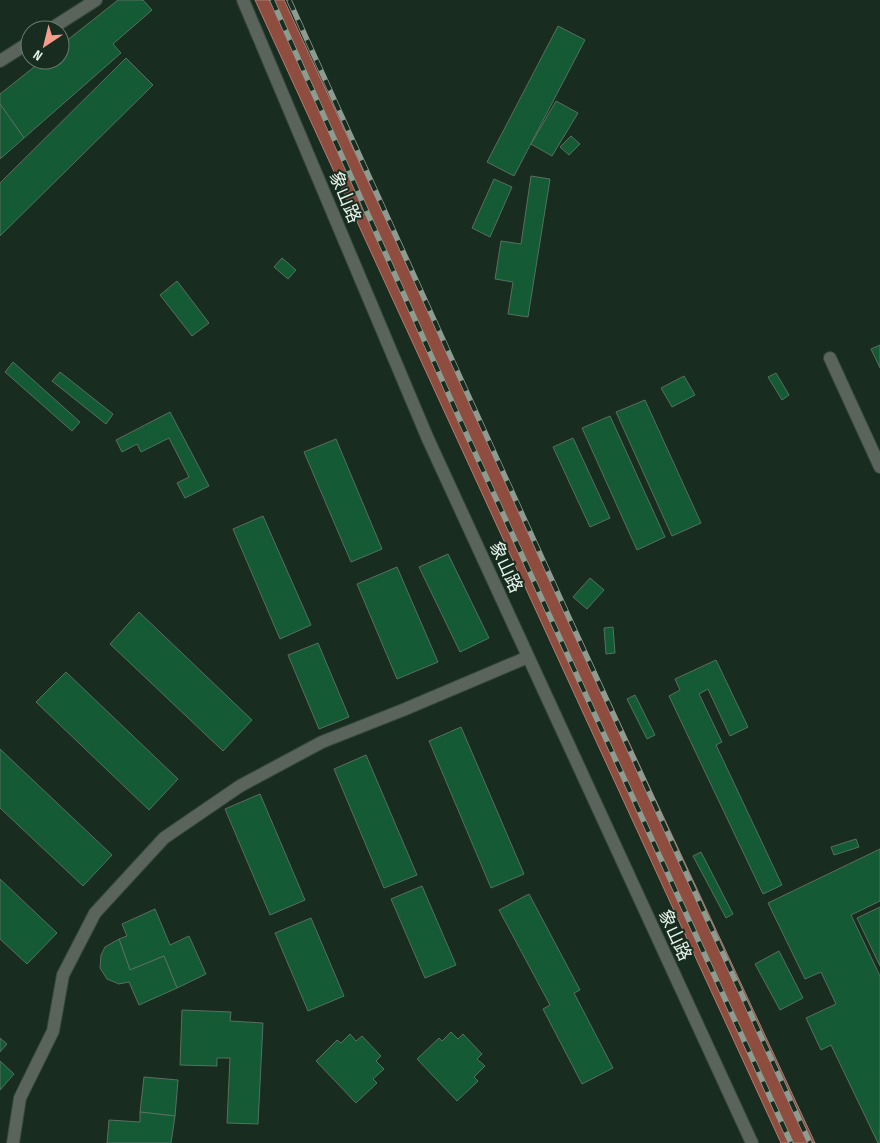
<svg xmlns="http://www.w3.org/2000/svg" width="880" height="1143" font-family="'Sofia Sans Condensed','Noto Sans SC',sans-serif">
<rect width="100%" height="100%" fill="#182c1f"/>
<polygon fill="#8f4d40" stroke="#aa7f74" points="255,0 284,0 815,1143 781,1143"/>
<g fill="#135a35" stroke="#596f60">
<polygon points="118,0 143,0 152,10 113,44 121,53 24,138 0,104 0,94 43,60 60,60 60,46"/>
<polygon points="558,26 585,40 514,176 487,162"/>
<polygon points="126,58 153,85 0,236 0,183"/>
<polygon points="556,101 578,113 552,156 531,144"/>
<polygon points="0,104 24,138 0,159"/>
<polygon points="571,136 580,144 569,155 560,147"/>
<polygon points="531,176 550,179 528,317 508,314 513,282 495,279 501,241 521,244"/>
<polygon points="494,179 512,187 490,237 472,228"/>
<polygon points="282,258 296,270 288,279 274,267"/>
<polygon points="177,281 209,323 192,336 160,295"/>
<polygon points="880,345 880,368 871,349"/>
<polygon points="13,362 80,422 72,431 5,372"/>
<polygon points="60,372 113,414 106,424 52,381"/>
<polygon points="776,373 789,395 782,400 768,377"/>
<polygon points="684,376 695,395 672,407 661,388"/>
<polygon points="645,400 701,523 672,536 616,412"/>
<polygon points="170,412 209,486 185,498 177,483 189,477 169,438 141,452 137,444 122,452 116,440"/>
<polygon points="610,416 665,537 637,550 582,428"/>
<polygon points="573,438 610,518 590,527 553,447"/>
<polygon points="336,439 382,549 351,562 304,452"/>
<polygon points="263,516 311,625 280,639 233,529"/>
<polygon points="448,554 489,638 460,652 419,567"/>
<polygon points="397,567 438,662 397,679 357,584"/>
<polygon points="590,578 604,590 587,609 573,597"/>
<polygon points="139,612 252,720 223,751 110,644"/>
<polygon points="613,627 615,653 606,654 604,628"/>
<polygon points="318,643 349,717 319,729 288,655"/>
<polygon points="716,660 748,727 730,736 708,689 699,694 722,742 716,745 782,885 763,894 669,696 680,690 675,679"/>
<polygon points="66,672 178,779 149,810 36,702"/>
<polygon points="635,695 655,735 647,739 627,699"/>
<polygon points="461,727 524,874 491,888 429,741"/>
<polygon points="0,749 112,855 83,886 0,808"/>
<polygon points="366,755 417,875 384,888 334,769"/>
<polygon points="260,794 305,900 270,915 225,809"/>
<polygon points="856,839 859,847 834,855 831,847"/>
<polygon points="880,849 880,901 851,915 880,976 880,1143 878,1143 831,1045 821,1050 806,1018 836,1004 821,972 805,979 768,903"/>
<polygon points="701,852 733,914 726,918 693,856"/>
<polygon points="0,879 57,933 27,964 0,939"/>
<polygon points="422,886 456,965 425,978 391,899"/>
<polygon points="529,894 580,990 574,993 613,1068 582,1084 543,1009 550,1005 499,910"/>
<polygon points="880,907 880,966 857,918"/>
<polygon points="155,909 170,945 189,936 206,974 177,988 164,956 130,970 119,939 127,936 122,924"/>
<polygon points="311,918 344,996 308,1011 275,933"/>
<polygon points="119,939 130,970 164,956 177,988 139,1005 129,982 119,984 107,979 100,968 101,955 105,947"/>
<polygon points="779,951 803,998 780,1010 755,964"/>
<polygon points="182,1010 231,1012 230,1021 263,1023 258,1124 227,1123 230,1058 217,1058 217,1066 180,1065"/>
<polygon points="451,1032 458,1039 463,1034 482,1054 477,1059 485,1066 474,1077 478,1081 457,1101 417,1059 439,1038 442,1041"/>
<polygon points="350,1034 356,1041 362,1036 381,1056 376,1061 384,1069 373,1079 377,1083 356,1103 316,1061 337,1040 341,1043"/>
<polygon points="0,1038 7,1044 0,1052"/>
<polygon points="0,1061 14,1074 0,1090"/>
<polygon points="144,1077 178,1080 175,1116 140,1112"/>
<polygon points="140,1112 175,1116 171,1143 107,1143 109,1120 140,1122"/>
</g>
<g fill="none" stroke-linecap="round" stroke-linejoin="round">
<g stroke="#35483c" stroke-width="14">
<g id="minor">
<polyline points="243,0 428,439 752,1143"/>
<polyline points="49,30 96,0"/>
<polyline points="0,61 30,42"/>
<polyline points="830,358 880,467"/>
<polyline points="13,1143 20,1098 53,1031 63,975 95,913 164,838 240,786 322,742 403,710 528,657"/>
</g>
</g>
<use href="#minor" stroke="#5a645d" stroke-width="12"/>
<g stroke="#8c9c91" stroke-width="5.5">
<g id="rail">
<polyline points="272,0 460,420 791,1143"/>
<polyline points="289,0 575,631 810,1143"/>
</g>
</g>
<use href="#rail" stroke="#182c1f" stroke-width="4" stroke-dasharray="11" stroke-linecap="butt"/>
</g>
<g text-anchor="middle" stroke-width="4" stroke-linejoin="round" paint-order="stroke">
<g font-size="18" fill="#e8f5ec" stroke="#182c1f">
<text transform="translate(345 197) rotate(67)" y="6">象山路</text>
<text transform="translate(506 567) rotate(65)" y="6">象山路</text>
<text transform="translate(675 935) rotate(65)" y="6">象山路</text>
</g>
</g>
<g transform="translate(45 45) rotate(215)"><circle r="24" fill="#182c1f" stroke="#6b7c71"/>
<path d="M0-4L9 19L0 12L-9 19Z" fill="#f49d8c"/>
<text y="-8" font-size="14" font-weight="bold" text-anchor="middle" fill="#e8f5ec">N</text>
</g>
</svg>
